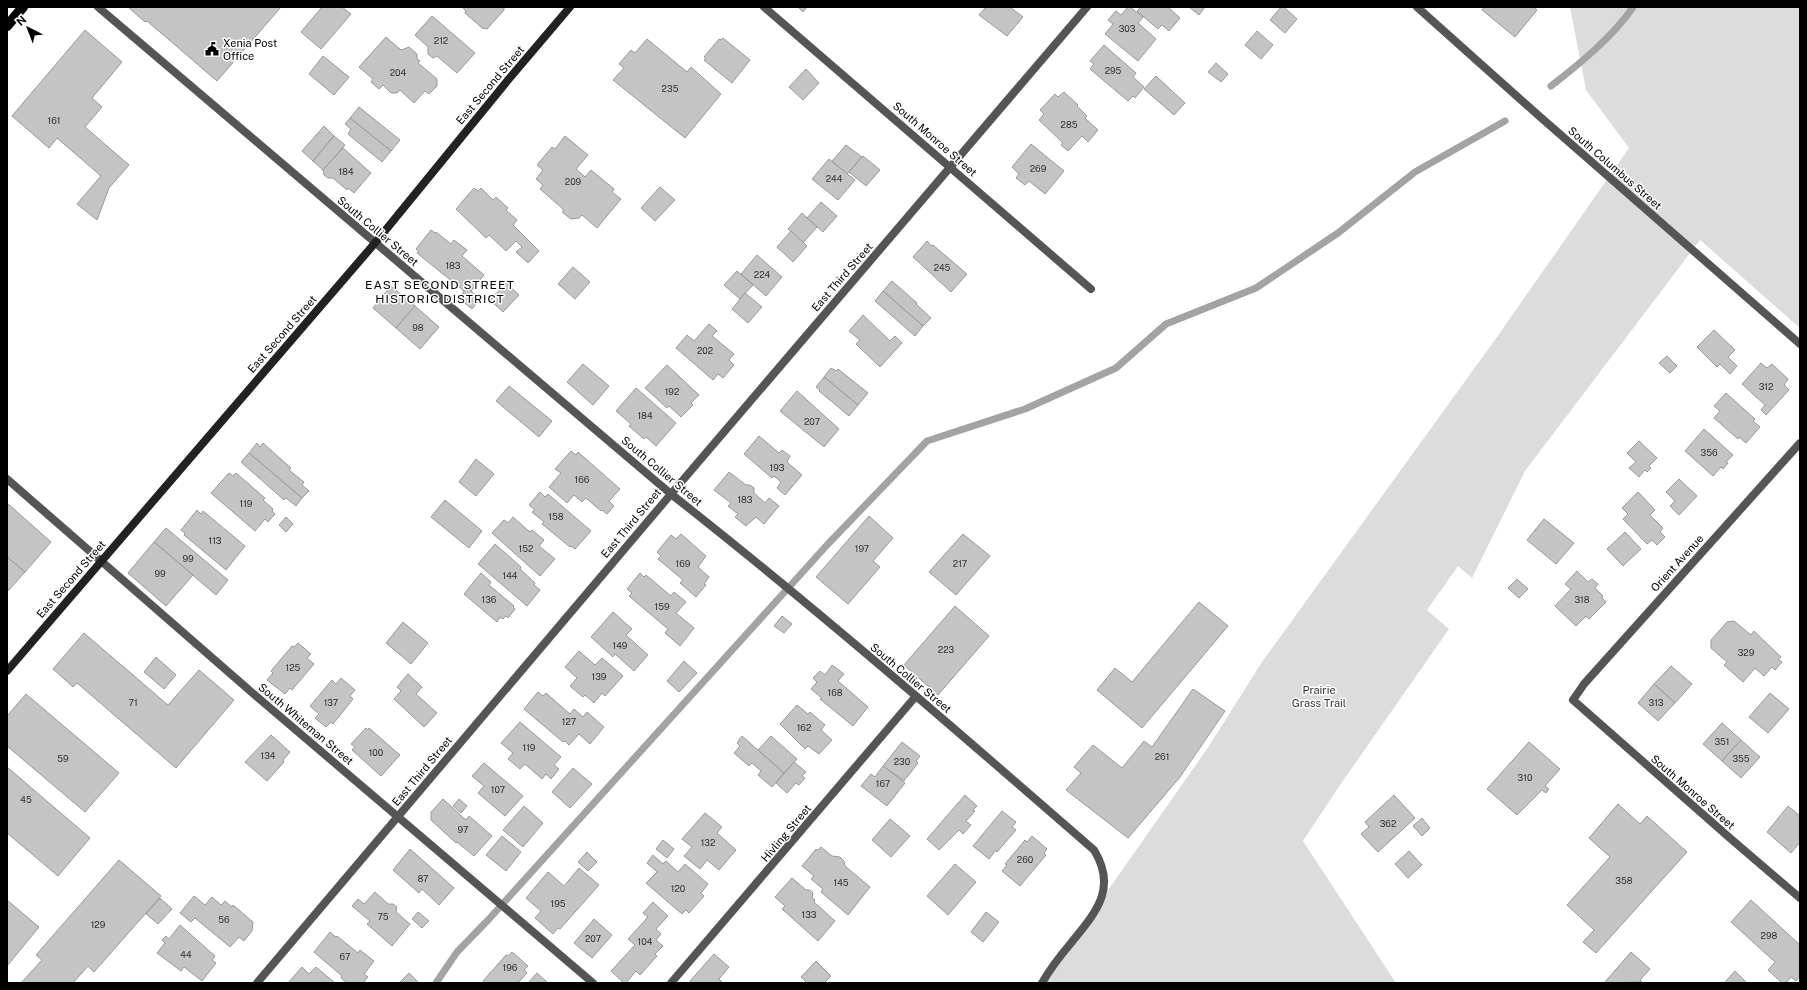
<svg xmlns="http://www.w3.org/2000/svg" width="1807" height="990" font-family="'Public Sans',sans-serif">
<rect width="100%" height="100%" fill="#fff"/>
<polygon fill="#dcdcdc" points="1570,7 1800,7 1800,328 1700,240 1525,471 1472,578 1458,566 1427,610 1449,629 1340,785 1303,841 1396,983 1043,983 1207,749 1262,662 1497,337 1629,148 1586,90"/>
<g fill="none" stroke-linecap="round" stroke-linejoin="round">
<g stroke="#a3a3a3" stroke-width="7">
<path d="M 1551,86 C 1578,65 1614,36 1633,7"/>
<polyline points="436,983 457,952 489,919 827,545 927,441 1025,409 1116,368 1166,324 1256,288 1338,233 1415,172 1505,121"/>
</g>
</g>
<g fill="#c4c4c4" stroke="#999">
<polygon points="128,7 281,7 217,81 147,21 145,22"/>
<polygon points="322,7 342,7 351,14 321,49 301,32"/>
<polygon points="464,7 504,7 504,10 487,29 482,28 465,13 466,11 463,8"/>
<polygon points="798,7 807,7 803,12"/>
<polygon points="986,7 1010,7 1023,17 1007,36 979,15"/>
<polygon points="1128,7 1130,7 1143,17 1138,23 1156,39 1138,61 1105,34 1113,24 1108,20 1116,11 1121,15"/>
<polygon points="1139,7 1168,7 1180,18 1169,31 1162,25 1158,29 1137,11 1140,8"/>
<polygon points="1189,7 1205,7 1199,15"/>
<polygon points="1281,7 1284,7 1297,19 1285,33 1270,20"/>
<polygon points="1484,7 1534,7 1537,10 1515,37 1482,10"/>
<polygon points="432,16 475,53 457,73 437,56 433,58 428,54 428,47 415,35"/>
<polygon points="85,30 122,62 92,98 102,107 85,127 129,165 109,188 97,220 77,204 101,176 57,138 49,148 12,116"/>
<polygon points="1257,31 1273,45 1261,59 1245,45"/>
<polygon points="386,37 401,50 409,47 417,54 417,59 420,61 418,63 437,79 437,86 429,94 425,91 414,103 400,90 397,93 391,93 383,85 379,89 371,82 373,79 359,67"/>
<polygon points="723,38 750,60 732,83 704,60 706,59 704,57 719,39 721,40"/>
<polygon points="647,39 687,72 691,67 721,94 685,138 613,80 624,68 619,64 631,50 635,53"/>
<polygon points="1104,45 1136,73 1133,77 1144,87 1135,98 1133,96 1128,101 1090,69 1094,64 1090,61"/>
<polygon points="323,56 349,77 334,95 309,74"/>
<polygon points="1216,63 1228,74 1221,82 1208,72"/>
<polygon points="806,69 819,83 803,100 789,87"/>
<polygon points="1156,76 1185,103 1174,115 1144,89"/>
<polygon points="1064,92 1078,105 1077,106 1087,116 1085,118 1098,130 1088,142 1082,136 1068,151 1061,145 1063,143 1039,120 1044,114 1040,110 1055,94 1058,97"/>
<polygon points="359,107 400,140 391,151 350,118"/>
<polygon points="350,118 391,151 382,162 348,134 351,129 345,124"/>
<polygon points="324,126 334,136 313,161 302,151"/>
<polygon points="334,136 345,145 323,170 313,161"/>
<polygon points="565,136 588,155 576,169 585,177 591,170 614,189 612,192 621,199 597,228 582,215 579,218 571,219 563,213 563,209 540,189 543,185 536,179 543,170 537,165 552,147 555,149"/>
<polygon points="1031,144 1064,171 1045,194 1029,181 1025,185 1016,178 1019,174 1012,167"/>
<polygon points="846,145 862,157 847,174 832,161"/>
<polygon points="343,148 371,173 354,193 348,188 347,190 333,178 328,178 324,175 323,170"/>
<polygon points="863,156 880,170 866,186 849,172"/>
<polygon points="829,159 855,180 838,200 812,179"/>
<polygon points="660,187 675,200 655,221 641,208"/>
<polygon points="474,188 478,191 481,188 493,200 496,197 508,208 506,210 517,220 513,225 539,251 528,263 516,252 522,247 516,241 506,251 489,235 486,238 456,209"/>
<polygon points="821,202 837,216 823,232 807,218"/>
<polygon points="802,213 817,227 803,243 788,229"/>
<polygon points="431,230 435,233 436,232 451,244 454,240 467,250 462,256 484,275 471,291 480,299 472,309 459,298 464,291 417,253 419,251 416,249"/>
<polygon points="791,231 807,246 793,262 777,247"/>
<polygon points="927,241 932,246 933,245 967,274 951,292 913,257"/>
<polygon points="757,255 782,277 766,296 741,274"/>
<polygon points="573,267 590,282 575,299 558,284"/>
<polygon points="737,271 753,285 740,299 724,285"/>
<polygon points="892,281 917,303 916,304 931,318 923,326 883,291"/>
<polygon points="506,283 519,295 503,312 490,300"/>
<polygon points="391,286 415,306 396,328 373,308"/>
<polygon points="883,291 923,326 915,336 875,301"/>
<polygon points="745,293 762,307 748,323 732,309"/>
<polygon points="415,306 439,327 420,349 396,328"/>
<polygon points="863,315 890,341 895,336 902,343 880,367 856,344 860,340 849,331"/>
<polygon points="709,324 717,331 712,336 734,354 729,360 734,365 723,378 718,374 713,380 676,348 687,335 694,341"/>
<polygon points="1714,330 1735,350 1728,357 1737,366 1730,374 1720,364 1717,367 1697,347"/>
<polygon points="1667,356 1677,366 1670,373 1659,363"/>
<polygon points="1761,363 1767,368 1772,364 1788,379 1784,385 1789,390 1766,415 1761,410 1765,405 1742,384"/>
<polygon points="583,364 609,386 593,405 567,382"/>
<polygon points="667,365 699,395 691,403 693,405 681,417 669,406 667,408 645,388"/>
<polygon points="831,368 836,371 838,369 868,393 858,405 824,377"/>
<polygon points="824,377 858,405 849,416 819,391 820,390 816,387"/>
<polygon points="509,386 552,421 539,437 496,401"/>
<polygon points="636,388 676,423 656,446 646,437 644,439 629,426 631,424 616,411"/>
<polygon points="797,391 839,429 824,447 780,411"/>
<polygon points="1726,393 1755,419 1753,421 1760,427 1746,443 1739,437 1738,439 1714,418 1720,411 1714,406"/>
<polygon points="1704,429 1733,455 1726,462 1728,463 1723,469 1721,467 1713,476 1685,451"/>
<polygon points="759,436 779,453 782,450 790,456 787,462 802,475 785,495 777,488 781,482 774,476 772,478 744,454"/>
<polygon points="1639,441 1657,458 1649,466 1651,468 1647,472 1645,470 1639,477 1629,468 1636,462 1627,453"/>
<polygon points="257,443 260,447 263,443 291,468 289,470 304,482 302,485 309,491 302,498 249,453"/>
<polygon points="571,451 576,455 578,452 620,489 609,501 614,506 607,514 602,510 601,511 586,498 582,502 574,495 567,503 549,487 561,473 555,469"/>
<polygon points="249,453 302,498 296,506 286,498 284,500 241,462"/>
<polygon points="476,459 494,474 476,496 459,482"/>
<polygon points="729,472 746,485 750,485 754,488 754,493 765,503 769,498 779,506 764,524 756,517 746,526 735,517 738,514 728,506 731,503 714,490"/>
<polygon points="229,473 233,476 236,473 265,498 263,500 273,509 272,511 275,514 268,522 265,519 255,531 211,493"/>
<polygon points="1679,479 1697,496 1679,515 1670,506 1675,501 1666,492"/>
<polygon points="540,492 545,497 548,494 591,531 575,549 571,546 570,547 542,524 544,522 532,512 535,510 529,505"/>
<polygon points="1638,492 1655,510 1650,515 1663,528 1660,532 1665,537 1657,545 1652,540 1647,544 1623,519 1628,514 1622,508"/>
<polygon points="445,500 482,531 469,548 431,517"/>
<polygon points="7,503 51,542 25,572 7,557"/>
<polygon points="197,510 201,514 203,511 245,546 226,570 184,535 185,533 181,530"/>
<polygon points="869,516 893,538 873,561 880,567 848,604 816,577"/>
<polygon points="286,517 293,524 286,532 279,525"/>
<polygon points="513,517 530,532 532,530 544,540 539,546 555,559 540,576 492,533 504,520 508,523"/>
<polygon points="1544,519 1574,543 1556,564 1527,540"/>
<polygon points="166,528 228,580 216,595 154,542"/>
<polygon points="1625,532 1641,549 1623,566 1607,549"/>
<polygon points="681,534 706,556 698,567 709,577 704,584 706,585 696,597 680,583 683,580 658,559 661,556 657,552 671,535 676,539"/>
<polygon points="963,534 990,556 956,595 929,572"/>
<polygon points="154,542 193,575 166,606 128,573"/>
<polygon points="495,544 521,567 520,569 535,583 534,585 540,590 527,606 478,564"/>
<polygon points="7,557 25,572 7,592"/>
<polygon points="1577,571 1588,582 1592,579 1598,584 1595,588 1603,596 1602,598 1606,602 1589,619 1586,616 1576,626 1555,606 1571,589 1565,584"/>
<polygon points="481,573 491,582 489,585 514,606 513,607 515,609 508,618 506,616 503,619 500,617 497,622 464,594"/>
<polygon points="640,573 644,577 646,575 671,596 674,592 686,602 676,613 694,628 680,646 665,633 668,629 629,596 632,593 627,589"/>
<polygon points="1517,579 1528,589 1519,598 1508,588"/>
<polygon points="1199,602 1228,626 1142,728 1097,690 1115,668 1132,682"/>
<polygon points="955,606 989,636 938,695 904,665"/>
<polygon points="613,612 632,629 626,635 648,655 634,671 615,654 613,657 591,637"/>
<polygon points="782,616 792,624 784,633 774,626"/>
<polygon points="1734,621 1751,635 1754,631 1781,657 1778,659 1782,662 1775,670 1772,667 1764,676 1755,668 1743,682 1724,665 1727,662 1711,648 1711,640 1727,622"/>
<polygon points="403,622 428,643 411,664 386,643"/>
<polygon points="84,633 168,705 199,670 234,700 176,768 77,683 73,687 53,669"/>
<polygon points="298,643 311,654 307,658 314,664 292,690 290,688 285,694 267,680 273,673 271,671 292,646 294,647"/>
<polygon points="579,651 595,665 602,658 623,676 605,696 602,693 594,703 585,695 583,697 570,686 577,678 565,667"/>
<polygon points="156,657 176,675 164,689 144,672"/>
<polygon points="684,661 697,673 679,692 667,681"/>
<polygon points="832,665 844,674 838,681 868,707 853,726 820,699 822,698 811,689 817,682 813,678 820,671 825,675"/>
<polygon points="1671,666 1692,684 1675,703 1654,684"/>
<polygon points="408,674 422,687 416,694 437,713 424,727 394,699 401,691 397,687"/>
<polygon points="341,678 355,690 350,696 353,699 333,724 331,722 326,727 315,718 319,714 310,706 332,680 336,684"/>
<polygon points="1654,684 1675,703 1658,721 1638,703"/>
<polygon points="1193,689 1225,711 1180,777 1128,838 1066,790 1081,773 1074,767 1093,745 1122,768 1144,741 1152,747"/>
<polygon points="538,692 543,696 546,693 570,714 574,709 583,717 587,712 604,727 590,744 579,734 569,745 565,741 563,742 524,709"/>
<polygon points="1770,693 1789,709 1768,733 1749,717"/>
<polygon points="26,694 119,773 85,812 7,746 7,716"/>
<polygon points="797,705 808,714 810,712 825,725 821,730 832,740 819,754 808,746 805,749 780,724"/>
<polygon points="520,722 561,757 554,765 559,769 551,779 546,774 542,779 525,764 520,769 508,759 513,753 501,743"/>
<polygon points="1722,723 1741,740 1722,761 1703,744"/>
<polygon points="366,728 368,730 369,728 400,755 381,776 352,750 355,747 351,744"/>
<polygon points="271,735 290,752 283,760 284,762 267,781 245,762"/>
<polygon points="742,736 784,773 772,787 758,775 761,771 752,763 749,766 734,753 740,746 737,743"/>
<polygon points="771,736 797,759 784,773 758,750"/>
<polygon points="1741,740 1760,757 1741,778 1722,761"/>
<polygon points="902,742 920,756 916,761 918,763 904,781 883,766"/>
<polygon points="1529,742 1560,769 1545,786 1549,789 1546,793 1542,790 1517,815 1487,789"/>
<polygon points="794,762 806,772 802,776 805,778 799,785 796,783 787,793 776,783"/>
<polygon points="484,763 523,796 505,816 478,793 484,786 472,776"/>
<polygon points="883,766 905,783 887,806 861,786 871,774 875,777"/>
<polygon points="7,767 90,838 58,876 7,833"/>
<polygon points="573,768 592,784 570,808 552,792"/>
<polygon points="965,795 977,806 973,810 975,811 966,821 971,825 963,834 959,830 939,850 927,839"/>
<polygon points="1394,795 1415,818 1378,852 1361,834 1369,827 1365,822"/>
<polygon points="443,799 466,820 469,816 492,836 474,856 457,842 456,843 431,820 431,812"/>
<polygon points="459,799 467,806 461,813 453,806"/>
<polygon points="1618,804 1640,824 1647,816 1687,852 1596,953 1583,942 1594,930 1567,905 1610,857 1589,838"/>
<polygon points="524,806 543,823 523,847 503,830"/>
<polygon points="1788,806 1800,816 1800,842 1791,853 1767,832"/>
<polygon points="1002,811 1016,822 1012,827 1016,830 997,852 996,850 989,859 973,846"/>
<polygon points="705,813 722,827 717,833 736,850 719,870 707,860 700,869 684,856 692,847 682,839"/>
<polygon points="1422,818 1430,828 1422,836 1413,826"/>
<polygon points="890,819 910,836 891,857 872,840"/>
<polygon points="502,836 521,852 506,871 486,855"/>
<polygon points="1032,836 1047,849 1044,853 1046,855 1020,886 1002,871 1007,865 1005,864 1025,840 1027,842"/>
<polygon points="663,840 674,849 667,858 656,849"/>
<polygon points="821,847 832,856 840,857 844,861 845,866 870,887 848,915 821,892 823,889 811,879 814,876 802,866 816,849 818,850"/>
<polygon points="410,849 454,888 439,905 422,889 419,893 393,870"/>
<polygon points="1409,851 1422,865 1408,878 1395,864"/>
<polygon points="587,852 597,862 588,871 578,862"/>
<polygon points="653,855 663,864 666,861 678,872 685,864 708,884 701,893 704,896 689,913 686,910 682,914 646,883 657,872 647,863"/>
<polygon points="119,860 161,896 94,972 88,966 73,983 21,983 42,960 36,955"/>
<polygon points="955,864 976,882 948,915 927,896"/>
<polygon points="579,868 599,885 560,929 558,928 553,934 535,918 541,911 526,898 548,872 564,886"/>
<polygon points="792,878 806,890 810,890 813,893 812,898 815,900 814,902 835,921 818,941 782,909 785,906 775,897"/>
<polygon points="375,892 388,904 393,904 397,907 396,912 410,924 392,946 367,924 370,921 352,906 358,899 364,904"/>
<polygon points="194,896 205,905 212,897 221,905 225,901 232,907 233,905 253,922 252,931 244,941 239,937 230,947 195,918 191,922 180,913"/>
<polygon points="160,898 172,909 158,924 146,914"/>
<polygon points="7,900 39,927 7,966"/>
<polygon points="1751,900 1800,945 1800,976 1796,981 1791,977 1786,983 1782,983 1768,970 1775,962 1731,922"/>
<polygon points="653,902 668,916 656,929 661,934 656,940 663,946 655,954 657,956 640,975 636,971 626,983 624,983 611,971 635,945 628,939 648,917 643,913"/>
<polygon points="418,912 429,921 422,928 412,919"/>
<polygon points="986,912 999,922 983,942 971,932"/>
<polygon points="594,919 612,935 592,958 574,943"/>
<polygon points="180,925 215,956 212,960 216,963 202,981 184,967 181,971 157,953 165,943 162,940 166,936 169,939"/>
<polygon points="330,932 336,937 337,936 358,953 360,950 374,961 364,974 368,977 363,983 347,983 341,978 342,976 314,952"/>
<polygon points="512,952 528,966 524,970 527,973 518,983 486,983 483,981 506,955 508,956"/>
<polygon points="1631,952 1650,969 1640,980 1642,982 1604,983"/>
<polygon points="714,954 729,967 719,979 723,983 693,983 690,981"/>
<polygon points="816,961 831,976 824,983 807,983 801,977"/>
<polygon points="302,967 309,974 316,967 335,983 288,983"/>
<polygon points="1735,971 1747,983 1724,983"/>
<polygon points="409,973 419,983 399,983"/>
<polygon points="537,973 548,983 528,983"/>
</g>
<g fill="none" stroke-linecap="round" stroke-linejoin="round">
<g stroke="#dbdbdb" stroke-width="11">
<polyline id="primary" points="7,26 23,7"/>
</g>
<g stroke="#555" stroke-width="8">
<path d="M 98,7 L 671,494 C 816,608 955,729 1094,850 C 1118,889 1095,913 1071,943 C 1060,956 1050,969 1042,983"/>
<polyline points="764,7 1091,289"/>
<polyline points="1800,443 1584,684 1573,700 1731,839 1800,898"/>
<polyline points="7,479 256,696 593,983"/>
<polyline points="257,983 671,494 1087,7"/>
<polyline points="671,983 916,696"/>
</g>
<polyline stroke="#555" stroke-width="8" points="1417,7 1538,115 1800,344"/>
<polyline stroke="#222" stroke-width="8" points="7,671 375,243 508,80 570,7"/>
<use href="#primary" stroke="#000" stroke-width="10"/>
</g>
<defs>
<g id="civic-bare" transform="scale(1.08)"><path d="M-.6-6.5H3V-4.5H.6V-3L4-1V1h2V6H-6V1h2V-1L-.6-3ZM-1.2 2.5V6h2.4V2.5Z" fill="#000" stroke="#fff" stroke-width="2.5" paint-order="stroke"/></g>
</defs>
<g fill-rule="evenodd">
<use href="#civic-bare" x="212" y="49"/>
</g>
<g text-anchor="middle" stroke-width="3" stroke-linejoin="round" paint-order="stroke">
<g font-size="9" fill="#313131">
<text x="1127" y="32">303</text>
<text x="441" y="44">212</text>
<text x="1113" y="74">295</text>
<text x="398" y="76">204</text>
<text x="670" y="92">235</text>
<text x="54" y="124">161</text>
<text x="1069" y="128">285</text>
<text x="1038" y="172">269</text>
<text x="346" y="175">184</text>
<text x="834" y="182">244</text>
<text x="573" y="185">209</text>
<text x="453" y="269">183</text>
<text x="942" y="271">245</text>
<text x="762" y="278">224</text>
<text x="418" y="331">98</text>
<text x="705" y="354">202</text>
<text x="1766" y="390">312</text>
<text x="672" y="395">192</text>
<text x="645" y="419">184</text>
<text x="812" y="425">207</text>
<text x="1709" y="456">356</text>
<text x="777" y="471">193</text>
<text x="582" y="483">166</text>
<text x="745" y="503">183</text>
<text x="246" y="507">119</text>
<text x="556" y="520">158</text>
<text x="215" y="544">113</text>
<text x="526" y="552">152</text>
<text x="862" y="552">197</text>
<text x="188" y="562">99</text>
<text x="683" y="567">169</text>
<text x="960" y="567">217</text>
<text x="160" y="577">99</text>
<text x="510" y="579">144</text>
<text x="489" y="603">136</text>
<text x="1582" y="603">318</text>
<text x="662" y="610">159</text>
<text x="620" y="649">149</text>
<text x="946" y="653">223</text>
<text x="1746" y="656">329</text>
<text x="293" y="671">125</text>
<text x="599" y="680">139</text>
<text x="835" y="696">168</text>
<text x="133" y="706">71</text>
<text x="331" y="706">137</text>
<text x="1656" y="706">313</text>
<text x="569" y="725">127</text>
<text x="804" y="731">162</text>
<text x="1722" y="745">351</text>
<text x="529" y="751">119</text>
<text x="376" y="756">100</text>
<text x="268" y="759">134</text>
<text x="1162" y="760">261</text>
<text x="63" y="762">59</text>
<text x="1741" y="762">355</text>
<text x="902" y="765">230</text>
<text x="1525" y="781">310</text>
<text x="883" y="787">167</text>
<text x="498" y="793">107</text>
<text x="26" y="803">45</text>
<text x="1388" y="827">362</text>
<text x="463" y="833">97</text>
<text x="708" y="846">132</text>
<text x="1025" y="863">260</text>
<text x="423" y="882">87</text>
<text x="1624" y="884">358</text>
<text x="841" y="886">145</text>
<text x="678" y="892">120</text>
<text x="558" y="907">195</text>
<text x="809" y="918">133</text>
<text x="383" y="920">75</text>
<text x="224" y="923">56</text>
<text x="98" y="928">129</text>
<text x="1769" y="939">298</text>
<text x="593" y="942">207</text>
<text x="645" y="945">104</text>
<text x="186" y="958">44</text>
<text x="345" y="960">67</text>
<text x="510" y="971">196</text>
</g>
<g font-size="11" fill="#000" stroke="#fff" text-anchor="start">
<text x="223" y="47">Xenia Post<tspan x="223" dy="13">Office</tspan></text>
</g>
<g font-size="11" fill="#000" stroke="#fff">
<text transform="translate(490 85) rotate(-50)" y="4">East Second Street</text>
<text transform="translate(935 139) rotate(41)" y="4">South Monroe Street</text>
<text transform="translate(1615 168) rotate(41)" y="4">South Columbus Street</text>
<text transform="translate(378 231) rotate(40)" y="4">South Collier Street</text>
<text transform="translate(842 277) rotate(-49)" y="4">East Third Street</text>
<text transform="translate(282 334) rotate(-49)" y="4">East Second Street</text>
<text transform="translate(662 471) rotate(40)" y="4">South Collier Street</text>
<text transform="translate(631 523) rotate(-50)" y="4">East Third Street</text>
<text transform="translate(1677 563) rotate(-48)" y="4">Orient Avenue</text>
<text transform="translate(71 579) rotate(-49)" y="4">East Second Street</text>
<text transform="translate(911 678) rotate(40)" y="4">South Collier Street</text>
<text transform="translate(306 724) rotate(40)" y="4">South Whiteman Street</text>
<text transform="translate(422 771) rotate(-50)" y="4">East Third Street</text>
<text transform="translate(1693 792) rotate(41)" y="4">South Monroe Street</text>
<text transform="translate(786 833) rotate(-50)" y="4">Hivling Street</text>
</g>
<g font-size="11" fill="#333" stroke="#fff">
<text x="1319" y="694">Prairie<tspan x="1319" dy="13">Grass Trail</tspan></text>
</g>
<g font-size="12" letter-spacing="1" fill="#000" stroke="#fff">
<text x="440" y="289">EAST SECOND STREET<tspan x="440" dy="14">HISTORIC DISTRICT</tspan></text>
</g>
</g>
<rect width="1807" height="990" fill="none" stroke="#000000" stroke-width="16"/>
<g transform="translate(28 28) rotate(318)" stroke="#ffffff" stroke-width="3" paint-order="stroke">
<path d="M0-3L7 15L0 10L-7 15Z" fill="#000000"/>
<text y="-6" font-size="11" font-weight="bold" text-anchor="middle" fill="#000000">N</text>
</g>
</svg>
